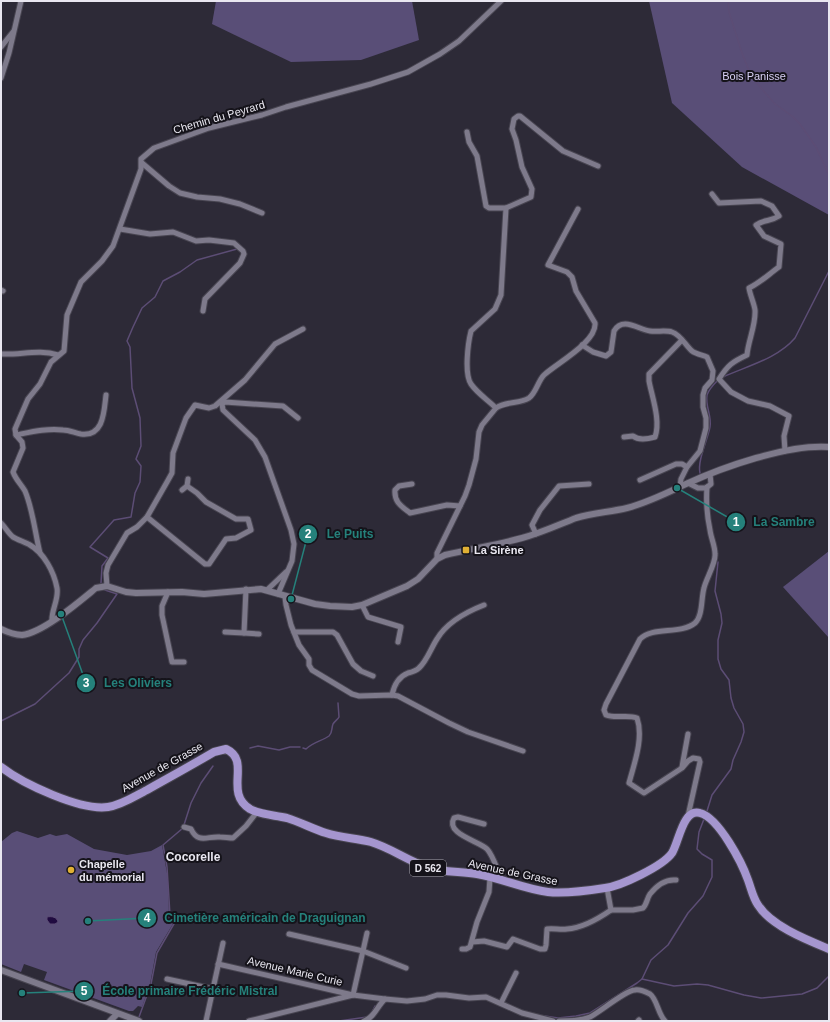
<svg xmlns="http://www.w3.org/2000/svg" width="830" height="1022" font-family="Arial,sans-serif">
<rect width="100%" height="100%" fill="#2d2a37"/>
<g fill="#594e77">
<polygon points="216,1 412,1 419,40 361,60 291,62 212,24"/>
<polygon points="649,1 829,1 829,215 742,167 672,103"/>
<polygon points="829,551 829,638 783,587"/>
<polygon points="17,831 38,838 50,834 56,836 67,834 94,849 127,855 151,851 162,845 168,879 169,916 173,919 174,922 156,952 150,984 142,1007 138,1006 133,1011 129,1011 44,980 47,972 24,964 21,972 1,964 1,842 12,833"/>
</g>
<path fill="#200b40" stroke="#5c4d75" d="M 47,917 C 52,916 57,917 58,922 L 55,924 L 50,924 L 47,920 Z"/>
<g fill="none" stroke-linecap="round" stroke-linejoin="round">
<g stroke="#5c4d75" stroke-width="1.5">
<polyline points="728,1 729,12 742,53 750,73 755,81 775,104 792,116 800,124 816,147 829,175"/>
<path d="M 723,377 C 747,366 777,359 795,338 L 829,271"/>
<path d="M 700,473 C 697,461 708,439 710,427 C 712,416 705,406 707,395 C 709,389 714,384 718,380"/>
<polyline points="101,583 102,566 108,558 90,547 114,520 131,517 135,493 140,482 141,466 136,459 141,446 140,418 132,388 130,347 127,341 133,327 142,308 155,297 163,281 180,272 197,260 237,249"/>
<polyline points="1,721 35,704 69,673 79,657 79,649 83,640 97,623 117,594 105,590"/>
<polyline points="250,748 258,746 279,750 290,747 300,747"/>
<path d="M 303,748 L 306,749 C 313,742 322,741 329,736 C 333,732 331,729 333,724 C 335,721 338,719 339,717 L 338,703"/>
<polyline points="707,811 712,795 731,769 733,760 741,742 744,732 743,724 734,708 731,698 729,680 721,669 718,659 718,640 722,623 721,614 715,591 718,562"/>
<polyline points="642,979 674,986 697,984 708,985 744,995 761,998 802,994 817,988 829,976"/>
<polyline points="372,1012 375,1006"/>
<polyline points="545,1016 558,1018 576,1016 590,1013 637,983 642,979 651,960 668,945 688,913 703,896 712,877 712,860 702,854 697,849 699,832 704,819"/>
<polyline points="139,1017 151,984 157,953 175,922 174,919 170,915 167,867 163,845 183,828 191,803 201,783 213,766"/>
<polyline points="339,1021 367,1017"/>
</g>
<g stroke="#484551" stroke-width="7">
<g id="minor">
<polyline points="1,47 13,32"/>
<polyline points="1,78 9,53 21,1"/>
<polyline points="467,132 469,142 477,156 486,206 489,208 506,208"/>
<polyline points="142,163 169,186 180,193 197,197 220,199 240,204 262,213"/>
<path d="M 712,194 L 719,203 L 761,201 L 772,206 L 779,216 C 770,222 765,219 756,225 L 764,236 L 781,244 L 779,267 C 769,274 760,283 749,288 C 750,295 754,303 755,310 C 756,325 748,341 747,355 C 732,362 728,365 719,379 L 731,392 L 748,401 L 770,406 L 789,416 L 784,436 L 785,451"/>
<polyline points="120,229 150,234 173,232 196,241 209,240 234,243 243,251 244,254 240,263 205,299 203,311"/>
<polyline points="1,290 3,291"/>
<path d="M 582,345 L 593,352 L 606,356 L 611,352 L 614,331 C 623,316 639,330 650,331 C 657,332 666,330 672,332 C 681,335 685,345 692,351 C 696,354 702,355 707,357 L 713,371 L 712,380 L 705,388 L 703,395 L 703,407 L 706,418 L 706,428 L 700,451 L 687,467"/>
<path d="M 1,354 C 21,355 39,349 58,355"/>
<path d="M 496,408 C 506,401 520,404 529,398 C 536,393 538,381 544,375 C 557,363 597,342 595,323 L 576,291 L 572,277 L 567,272 L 548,265 L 578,209"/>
<path d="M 16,435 C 31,432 47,428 63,430 C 69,430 75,433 81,434 C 104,437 104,411 106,395"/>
<path d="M 624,437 L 633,436 C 639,441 648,439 655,437 C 661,421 652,397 649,381 L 649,374 L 682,340"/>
<polyline points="640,480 676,464 682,464 687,467 681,479 680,487"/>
<polyline points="688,483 698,488 706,488 711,484 710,474"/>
<path d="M 412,484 L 399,486 L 395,490 C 394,502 401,506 410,513 L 447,505 L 460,506"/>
<polyline points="182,490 187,486 188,479"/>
<polyline points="147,517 205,564 209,564 226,539 236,538 251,530 248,519 236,519 206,502 197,493 187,486"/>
<path d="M 1,523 C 5,527 9,534 13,537 C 18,540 25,542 30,545 C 44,553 54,572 57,588 C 59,600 51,610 52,621"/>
<polyline points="536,534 532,525 540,510 559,486 589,484"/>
<path d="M 40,553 C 35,533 33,510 25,491 C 21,484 16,480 13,472 L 23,448 L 22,442 L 16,435 L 15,429 L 28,399 L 40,384 L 51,362 L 64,351 L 67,315 L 81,282 L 102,261 L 113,246 L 141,169 L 141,159 L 154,148 L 209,128 L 262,115 L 286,107 L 371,84 L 408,72 L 440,54 L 459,41 L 501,1"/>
<path d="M 437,559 L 437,553 L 465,496 L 469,485 L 476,459 L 479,432 L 482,425 L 496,408 C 488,400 477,393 471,384 C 464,374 468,343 471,331 L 495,309 L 501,295 L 506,208 L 531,197 L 532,189 L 522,167 L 516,140 L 512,129 L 514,119 L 518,116 L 520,116 L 563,151 L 598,166"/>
<polyline points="107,586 106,573 108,565 127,533 137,527 147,517 167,482 172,473 173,453 186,418 195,405 209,408 215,406 245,380 275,344 303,329"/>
<polyline points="267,590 286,572"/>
<polyline points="168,592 162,606 162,615 172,662 184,662"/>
<polyline points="278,594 292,561 294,544 291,530 265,457 255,440 223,410 222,404 225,402 283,406 298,418"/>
<polyline points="285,597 286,605 291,625 299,645 309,659 309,665 312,670 352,694 359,696 392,695 398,696 449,723 468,732 523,751"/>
<polyline points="362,605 368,617 401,627 398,642"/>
<polyline points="225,632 244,633 246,589"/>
<polyline points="294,632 333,632 337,635 353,664 361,671 373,676"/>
<polyline points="244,633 259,634"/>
<path d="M 392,695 C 394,685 398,677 408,673 C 412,672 416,671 419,668 C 427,661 431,648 437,639 C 447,622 466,612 484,605"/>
<polyline points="682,767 688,734"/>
<path d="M 688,816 L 700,762 L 699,759 L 693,758 L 688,761 L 682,768 L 644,793 L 629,783 C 634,764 644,738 637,718 C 627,714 616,719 606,715 L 604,710 L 606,704 L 640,639 C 653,626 680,635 695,623 C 703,616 701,598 704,588 C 706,579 716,563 715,554 C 715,546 711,538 710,530 C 707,516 706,501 707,487"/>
<path d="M 484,824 L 458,817 L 454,818 C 445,834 479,841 487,849 C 493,855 498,872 502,880"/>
<path d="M 184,827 L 191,829 C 198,844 207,836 220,837 C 224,837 229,838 233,838 L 246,826 L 257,812"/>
<path d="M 611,910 L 633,910 L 643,908 C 647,904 647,898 650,894 C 657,885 666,879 676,880"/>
<polyline points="289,934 363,951 406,968"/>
<path d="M 472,942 L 484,941 L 507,947 L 513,939 L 540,949 L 545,949 L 546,945 L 547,929 C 554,928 560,930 567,929 C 583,928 598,919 611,910 L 607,888"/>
<polyline points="462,949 466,949 470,947 477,922 489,892 490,878"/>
<polyline points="218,964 353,995 367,933"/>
<polyline points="167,979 213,989"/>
<polyline points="501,1003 516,973"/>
<polyline points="206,1021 223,943"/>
<polyline points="249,1021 353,995 385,999"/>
<path d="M 364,1021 C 375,1017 377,1006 385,999 L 407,1001 L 425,999 L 437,995 L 446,995 L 469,998 L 486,997 L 522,1013 L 553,1021"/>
<path d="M 559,1021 C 569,1021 581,1021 590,1017 C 600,1012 626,990 635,990 C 640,989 646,992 650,994 C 657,999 658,1014 665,1021"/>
<polyline points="638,1021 639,1020"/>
</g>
</g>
<g stroke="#484551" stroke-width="8">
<g id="tertiary">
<path d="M 1,629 C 7,632 15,635 22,635 C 43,633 80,601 96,588 L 107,586 L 126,592 L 136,593 L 182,592 L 204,594 L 261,589 L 315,604 L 330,606 L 352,607 L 362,605 L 407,586 L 418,579 L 437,559 L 445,555 C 470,549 496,545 522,538 C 541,533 558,525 576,518 C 593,513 610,512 627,508 C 647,503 667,493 686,484 C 723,467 788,444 829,447"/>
<polyline points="1,970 139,1021"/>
<polyline points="110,1021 117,1014"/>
</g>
</g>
<g stroke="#484551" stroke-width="10">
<path id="primary" d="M 1,767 C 23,784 81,811 108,807 C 122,805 135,796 147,790 C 170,777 192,765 214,752 L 226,749 C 252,761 223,792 250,809 C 261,815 274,815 287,818 C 300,822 313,829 326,833 C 341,838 357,838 371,842 C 391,848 408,861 427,867 C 443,873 461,871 477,874 C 501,878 524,889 548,892 C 566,894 586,891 605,888 C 621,886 663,866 672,853 C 679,842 683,808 700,813 C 719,818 742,863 748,880 C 751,888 753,898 758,905 C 771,926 807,940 829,949"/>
</g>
<use href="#minor" stroke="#7e7a8b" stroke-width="5"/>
<use href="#tertiary" stroke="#7e7a8b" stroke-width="6"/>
<use href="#primary" stroke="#a596cf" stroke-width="8"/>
</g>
<g fill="#e0b034" stroke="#15131a" stroke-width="1.5">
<rect x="462" y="546" width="8" height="8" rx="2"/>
<circle cx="71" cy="870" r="4"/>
</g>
<g text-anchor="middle" stroke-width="4" stroke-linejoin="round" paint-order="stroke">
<rect fill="#15131a" stroke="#a9a7b0" stroke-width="1" x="410" y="860" width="36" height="16" rx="3"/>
<g font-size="10" font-weight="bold" fill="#e9e7f0">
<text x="428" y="872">D 562</text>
</g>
<g font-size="11" fill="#d8d0f4" stroke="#15131a">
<text x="754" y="80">Bois Panisse</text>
</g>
<g font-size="11" fill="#e9e7f0" stroke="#15131a">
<text transform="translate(219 117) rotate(-16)" y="4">Chemin du Peyrard</text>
<text transform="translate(162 767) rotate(-29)" y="4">Avenue de Grasse</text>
<text transform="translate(513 872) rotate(12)" y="4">Avenue de Grasse</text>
<text transform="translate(295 971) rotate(13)" y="4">Avenue Marie Curie</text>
</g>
<g font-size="11" font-weight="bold" fill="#e9e7f0" stroke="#15131a" text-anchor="start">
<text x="474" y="554">La Sirène</text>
<text x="79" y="868">Chapelle<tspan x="79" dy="13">du mémorial</tspan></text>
</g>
<g font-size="12" font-weight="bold" fill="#e9e7f0" stroke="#15131a">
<text x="193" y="861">Cocorelle</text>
</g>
</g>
<path fill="none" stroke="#25817b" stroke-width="1.5" d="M677 488L736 522M291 599L308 534M61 614L86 683M88 921L147 918M22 993L84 991"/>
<g fill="#25817b" stroke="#15131a" stroke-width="1.5">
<circle cx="677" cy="488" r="4"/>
<circle cx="291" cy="599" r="4"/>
<circle cx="61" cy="614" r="4"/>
<circle cx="88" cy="921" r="4"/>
<circle cx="22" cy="993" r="4"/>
<circle cx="736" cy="522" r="10"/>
<circle cx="308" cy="534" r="10"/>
<circle cx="86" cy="683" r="10"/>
<circle cx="147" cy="918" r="10"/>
<circle cx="84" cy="991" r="10"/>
</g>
<g font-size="12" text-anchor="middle" font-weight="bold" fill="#fff">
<text x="736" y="526">1</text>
<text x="308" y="538">2</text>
<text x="86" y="687">3</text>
<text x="147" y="922">4</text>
<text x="84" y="995">5</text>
</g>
<g font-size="12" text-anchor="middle" font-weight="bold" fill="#25817b" stroke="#15131a" stroke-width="4" stroke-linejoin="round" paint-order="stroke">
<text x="784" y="526">La Sambre</text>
<text x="350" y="538">Le Puits</text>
<text x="138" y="687">Les Oliviers</text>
<text x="265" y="922">Cimetière américain de Draguignan</text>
<text x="190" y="995">École primaire Frédéric Mistral</text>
</g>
<rect width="830" height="1022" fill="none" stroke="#e9e7f0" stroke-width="4"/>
</svg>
